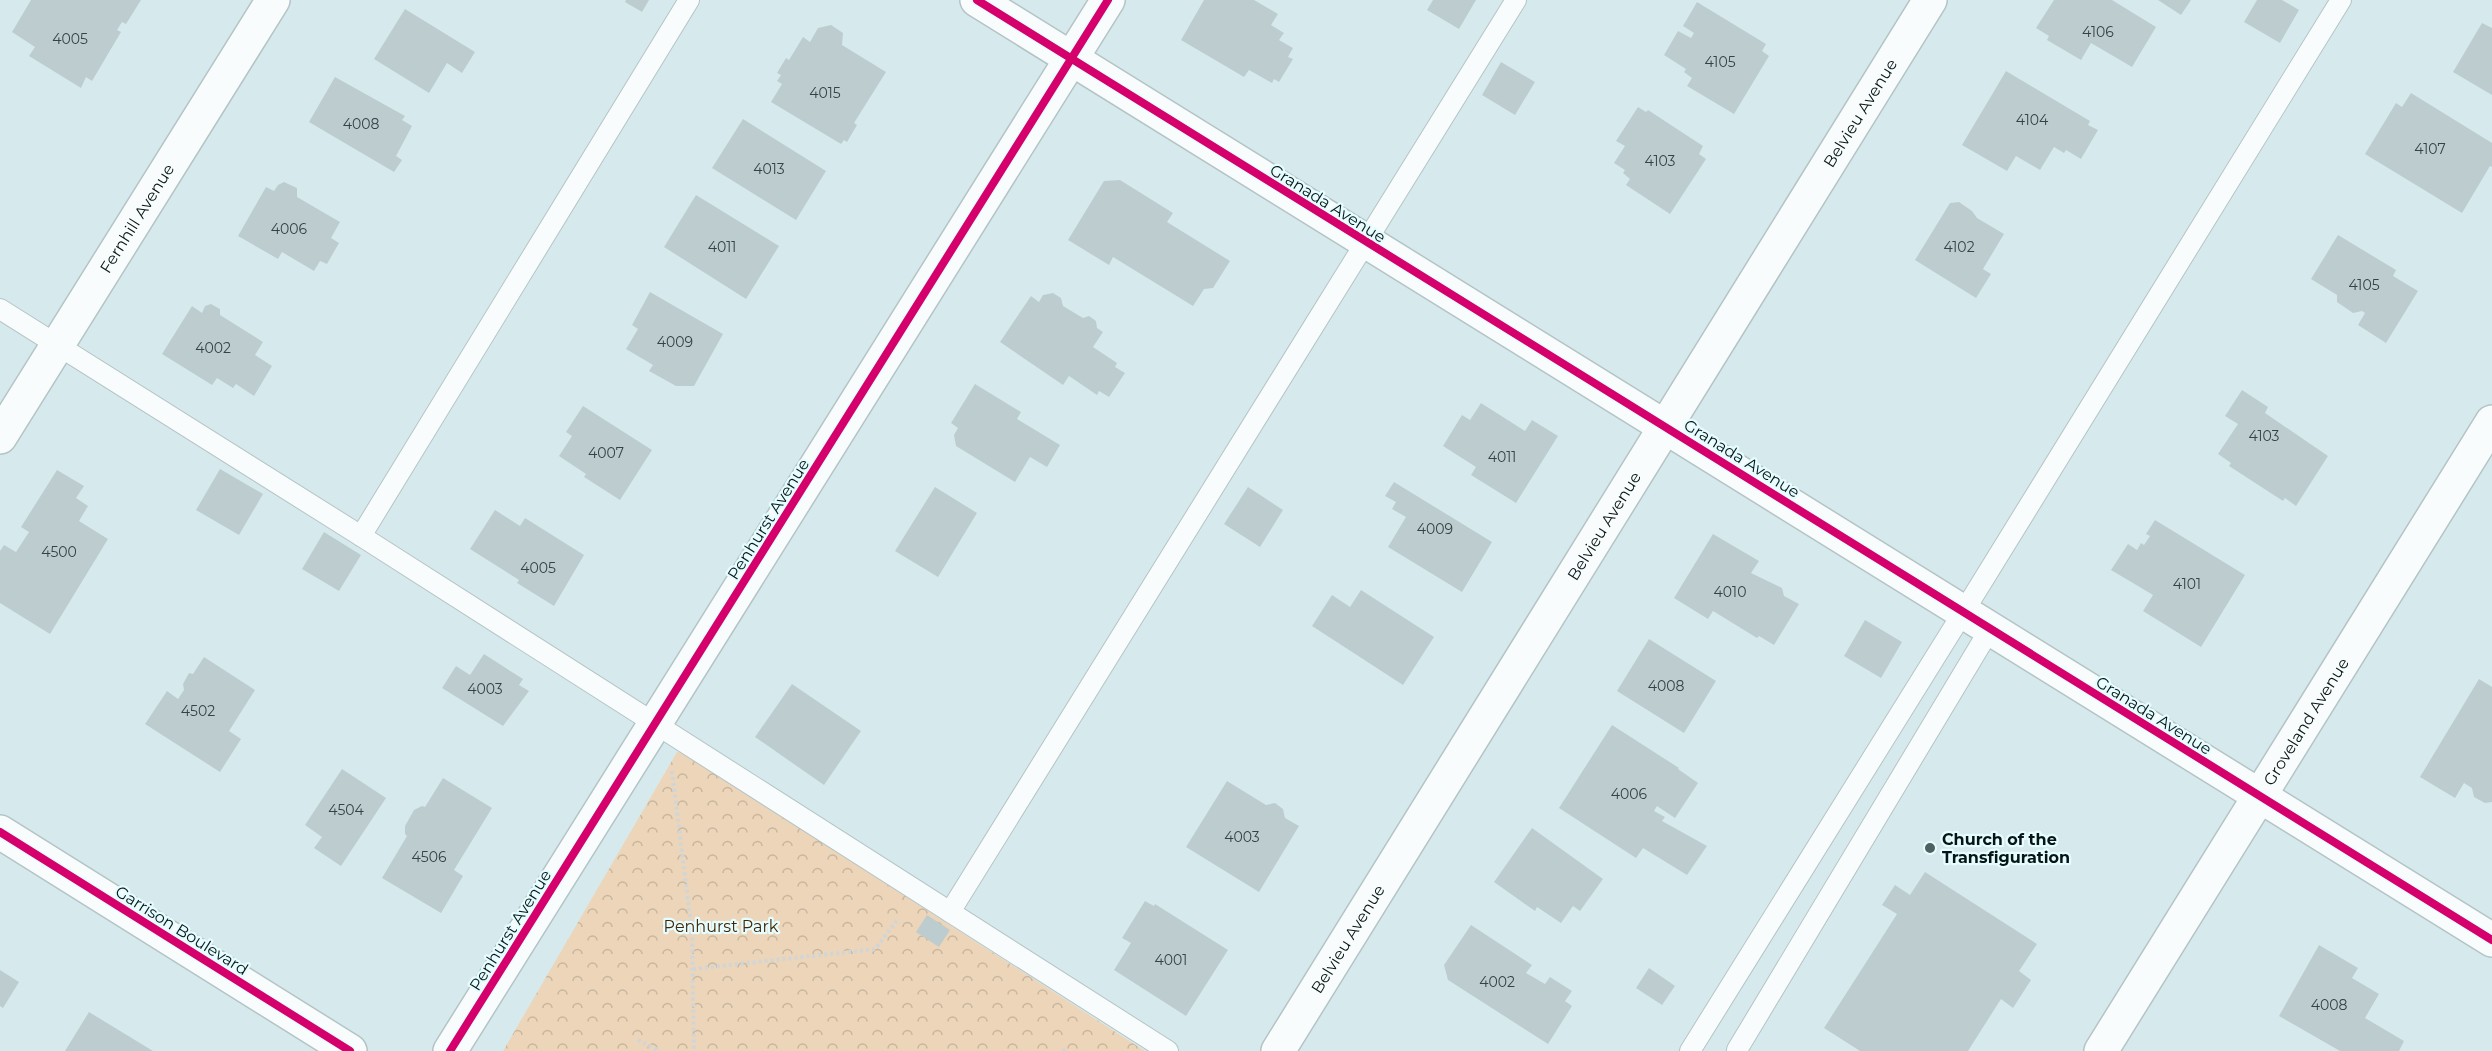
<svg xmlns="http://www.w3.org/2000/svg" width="2492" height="1051" font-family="Montserrat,sans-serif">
<defs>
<pattern id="forest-crowns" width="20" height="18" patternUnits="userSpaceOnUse" patternTransform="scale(1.5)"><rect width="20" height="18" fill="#ecd5b9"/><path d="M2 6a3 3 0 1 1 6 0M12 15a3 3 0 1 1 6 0" fill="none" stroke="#c9b69e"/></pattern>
</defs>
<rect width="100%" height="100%" fill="#d6eaed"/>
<polygon fill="url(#forest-crowns)" points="677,752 684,753 1145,1051 503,1051"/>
<g fill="#bdcdcf">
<polygon points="31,0 141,0 126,24 122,22 117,30 121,32 92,81 86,77 81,88 29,56 35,47 12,32"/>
<polygon points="626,0 649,0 642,12 625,2"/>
<polygon points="1204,0 1254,0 1278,14 1271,25 1284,33 1279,40 1293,48 1288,57 1293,59 1279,82 1274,79 1272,83 1249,70 1244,77 1181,40"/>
<polygon points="1433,0 1476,0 1459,29 1427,10"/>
<polygon points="2054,0 2112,0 2156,27 2132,67 2091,43 2081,60 2047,40 2049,36 2036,28"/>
<polygon points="2158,0 2191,0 2181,15"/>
<polygon points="2257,0 2282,0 2299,10 2280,43 2244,22"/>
<polygon points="1697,2 1766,44 1762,51 1769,56 1734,114 1687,86 1692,78 1684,72 1686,69 1664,55 1678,31 1691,38 1694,33 1683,26"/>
<polygon points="405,9 475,52 462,73 447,63 429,93 374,59"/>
<polygon points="2482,23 2492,28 2492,95 2453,72"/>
<polygon points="831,25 843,33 842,45 886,72 854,123 857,125 847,142 844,140 841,144 771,102 782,84 777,81 781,75 777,73 786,58 789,60 803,37 810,42 818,28"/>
<polygon points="1501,62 1535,82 1515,115 1482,95"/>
<polygon points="2006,71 2090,121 2088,125 2098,130 2081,159 2066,150 2064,153 2054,147 2040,170 2016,156 2007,171 1962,145"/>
<polygon points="335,77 405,116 402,120 412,126 396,156 402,160 394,172 309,122"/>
<polygon points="2411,93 2492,143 2492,167 2490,166 2462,213 2365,154 2396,103 2402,107"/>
<polygon points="1638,107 1646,112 1648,110 1703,146 1699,154 1706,159 1670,214 1626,185 1630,179 1623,173 1625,170 1614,163 1625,146 1616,141"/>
<polygon points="743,119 826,171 796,220 712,168"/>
<polygon points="1120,180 1173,213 1167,222 1230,261 1213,288 1204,289 1193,306 1113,257 1109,265 1068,240 1104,181"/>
<polygon points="284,182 297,188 297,197 340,222 331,238 339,243 327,264 320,261 314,271 282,252 278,259 238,236 266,187 274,191 278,185"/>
<polygon points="696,195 779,246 746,299 664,247"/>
<polygon points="1959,202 1972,211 1977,218 2004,234 1983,269 1991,274 1976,298 1915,260 1950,203"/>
<polygon points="2338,235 2396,270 2393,276 2418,291 2386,343 2358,325 2365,313 2362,311 2353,313 2337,302 2337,295 2311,279"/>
<polygon points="650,292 723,334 694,386 676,386 649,371 653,365 626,349 638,329 632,325"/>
<polygon points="1053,293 1061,298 1063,306 1083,318 1089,316 1096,321 1097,328 1103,332 1093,347 1117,363 1115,367 1125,373 1109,397 1099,391 1097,395 1069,376 1063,385 1000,342 1031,296 1039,302 1043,295"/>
<polygon points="211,304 220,309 220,315 263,342 255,355 272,366 254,396 236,384 233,388 217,378 212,385 162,354 192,306 202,313 205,306"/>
<polygon points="975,384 1021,412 1017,419 1060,445 1047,467 1030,457 1015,482 956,446 954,435 958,428 951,423"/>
<polygon points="2242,390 2268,407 2265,413 2328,456 2296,506 2285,498 2283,501 2229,466 2231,463 2218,454 2238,424 2225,416"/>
<polygon points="1481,403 1525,431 1532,420 1558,436 1516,503 1471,475 1476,467 1443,446 1462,415 1470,420"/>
<polygon points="583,406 652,450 620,500 584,477 586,474 559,456 572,436 566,432"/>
<polygon points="220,469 263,494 239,535 196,510"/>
<polygon points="57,470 84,486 76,498 88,506 79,521 108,539 50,634 0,603 0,551 4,545 16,552 29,532 21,527"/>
<polygon points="1394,482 1492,542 1462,592 1388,547 1406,517 1392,509 1396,502 1385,496"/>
<polygon points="935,487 977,513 938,577 895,551"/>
<polygon points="1248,487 1283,510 1260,547 1224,524"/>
<polygon points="495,510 520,526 525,518 584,555 554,606 517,583 519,580 470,549"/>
<polygon points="2155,520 2245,575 2201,647 2143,611 2153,595 2111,570 2128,544 2137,550 2141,543 2144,545 2150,536 2146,534"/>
<polygon points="324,532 361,555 339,591 302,569"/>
<polygon points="1713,534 1759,561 1751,573 1782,588 1784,596 1799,604 1774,645 1759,636 1757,638 1713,611 1708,619 1674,598"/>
<polygon points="1361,590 1434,637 1403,685 1312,626 1332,595 1350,607"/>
<polygon points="1865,620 1902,642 1881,678 1844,656"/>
<polygon points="1649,639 1716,681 1684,733 1617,691"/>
<polygon points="484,654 523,679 519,685 529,691 503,726 442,688 456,666 470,675"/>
<polygon points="204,657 255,690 229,731 241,739 220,772 145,724 167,691 178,699 184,690 183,684 189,673 193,674"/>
<polygon points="2479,679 2492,687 2492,802 2485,803 2474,797 2472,788 2464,783 2455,798 2420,777"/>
<polygon points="792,684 861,731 824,785 755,737"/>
<polygon points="1612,725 1679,768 1678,769 1698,783 1675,818 1657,806 1654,811 1665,817 1662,821 1707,846 1687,875 1643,848 1636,858 1559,808"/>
<polygon points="342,769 386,798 341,866 314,848 322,837 305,825"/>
<polygon points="443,778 492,808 454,870 463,876 441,913 382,878 407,836 405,834 405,826 414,810 422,806 425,807"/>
<polygon points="1227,781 1266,805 1275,803 1283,809 1285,818 1299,826 1259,892 1186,847"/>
<polygon points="1532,828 1603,879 1580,911 1573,906 1561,923 1537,907 1535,911 1494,882"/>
<polygon points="1925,872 2037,944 2019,971 2031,980 2013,1008 2001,999 1968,1051 1860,1051 1824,1028 1897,914 1882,905 1895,885 1910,895"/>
<polygon points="1145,901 1154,906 1155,904 1228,950 1186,1016 1114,970 1131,943 1122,938"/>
<polygon points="927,915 950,930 939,947 916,932"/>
<polygon points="1471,925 1532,965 1526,973 1545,984 1550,977 1572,991 1565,1001 1572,1006 1548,1044 1448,980 1444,965"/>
<polygon points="2319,945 2358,968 2352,978 2379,994 2365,1018 2404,1041 2399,1051 2340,1051 2279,1016"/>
<polygon points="1649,968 1675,986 1662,1005 1636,988"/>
<polygon points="0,970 19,982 3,1008 0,1006"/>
<polygon points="89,1012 153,1051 65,1051"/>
</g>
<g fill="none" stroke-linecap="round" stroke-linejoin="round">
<g stroke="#b4c4c6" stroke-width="22">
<g id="lane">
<polyline points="0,309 361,536 1168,1051"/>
<polyline points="361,536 689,0"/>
<polyline points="950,912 1516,0"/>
<polyline points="1690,1051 1982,582 2341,0"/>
<polyline points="1738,1051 1737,1050 1990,629"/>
</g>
</g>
<g stroke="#b4c4c6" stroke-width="36">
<g id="street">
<polyline points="977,0 2492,940"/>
<path id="s1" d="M 0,437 L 273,0"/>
<polyline points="450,1051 1108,0"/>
<path id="s2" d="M 2101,1051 L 2492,422"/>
</g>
</g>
<g stroke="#b4c4c6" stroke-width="36">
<g id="secondary">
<polyline points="0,832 350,1051"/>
<path id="s3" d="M 1278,1051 L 1930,0"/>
</g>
</g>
<g stroke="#d0d6d8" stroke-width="4" stroke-dasharray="3 3" stroke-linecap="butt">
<polyline points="672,771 692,933 694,1051"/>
<polyline points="693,969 875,949 898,919"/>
<polyline points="638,1040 660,1051"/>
<polyline points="1063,1051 1066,1049"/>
</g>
<use href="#lane" stroke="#f9fcfc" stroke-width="20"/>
<use href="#street" stroke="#f9fcfc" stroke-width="33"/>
<use href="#secondary" stroke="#f9fcfc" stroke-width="33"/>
<g stroke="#e6fdff" stroke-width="11">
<g id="cycleway">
<polyline points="977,0 2492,940"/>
<polyline points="0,832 350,1051"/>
<polyline points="450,1051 1108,0"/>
</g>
</g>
<use href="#cycleway" stroke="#d6006c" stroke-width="8"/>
</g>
<circle fill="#4f6061" stroke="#e6fdff" stroke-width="2" cx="1930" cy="848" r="6"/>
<g text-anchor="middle" stroke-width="4.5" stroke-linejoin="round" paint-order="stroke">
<g font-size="14" fill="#344344">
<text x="2098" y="37">4106</text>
<text x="70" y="44">4005</text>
<text x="1720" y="67">4105</text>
<text x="825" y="98">4015</text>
<text x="2032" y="125">4104</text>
<text x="361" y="129">4008</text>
<text x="2430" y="154">4107</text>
<text x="1660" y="166">4103</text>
<text x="769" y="174">4013</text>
<text x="289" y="234">4006</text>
<text x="722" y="252">4011</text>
<text x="1959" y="252">4102</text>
<text x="2364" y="290">4105</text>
<text x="675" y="347">4009</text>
<text x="213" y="353">4002</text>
<text x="2264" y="441">4103</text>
<text x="606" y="458">4007</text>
<text x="1502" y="462">4011</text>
<text x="1435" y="534">4009</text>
<text x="59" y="557">4500</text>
<text x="538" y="573">4005</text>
<text x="2187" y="589">4101</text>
<text x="1730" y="597">4010</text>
<text x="1666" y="691">4008</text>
<text x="485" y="694">4003</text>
<text x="198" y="716">4502</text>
<text x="1629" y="799">4006</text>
<text x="346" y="815">4504</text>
<text x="1242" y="842">4003</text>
<text x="429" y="862">4506</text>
<text x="1171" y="965">4001</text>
<text x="1497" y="987">4002</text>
<text x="2329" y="1010">4008</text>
</g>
<g font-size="16" fill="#071516" stroke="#e6fdff">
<text dy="6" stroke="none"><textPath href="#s3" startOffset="1104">Belvieu Avenue</textPath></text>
<text transform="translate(1328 203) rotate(32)" y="6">Granada Avenue</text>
<text dy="6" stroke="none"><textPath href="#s1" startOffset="258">Fernhill Avenue</textPath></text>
<text transform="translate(1742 458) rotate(32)" y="6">Granada Avenue</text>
<text transform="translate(768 519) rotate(-58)" y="6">Penhurst Avenue</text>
<text dy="6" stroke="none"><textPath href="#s3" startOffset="618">Belvieu Avenue</textPath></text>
<text transform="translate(2154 715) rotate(32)" y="6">Granada Avenue</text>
<text dy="6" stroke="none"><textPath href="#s2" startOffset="388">Groveland Avenue</textPath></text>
<text transform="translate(182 930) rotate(32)" y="6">Garrison Boulevard</text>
<text transform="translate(510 930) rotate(-58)" y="6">Penhurst Avenue</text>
<text dy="6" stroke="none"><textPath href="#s3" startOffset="132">Belvieu Avenue</textPath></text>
</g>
<g font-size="16" font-weight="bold" fill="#071516" stroke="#e6fdff" text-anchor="start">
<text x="1942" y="845">Church of the<tspan x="1942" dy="18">Transfiguration</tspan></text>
</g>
<g font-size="16" fill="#432605" stroke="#e6fdff">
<text x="721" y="932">Penhurst Park</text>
</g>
</g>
</svg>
